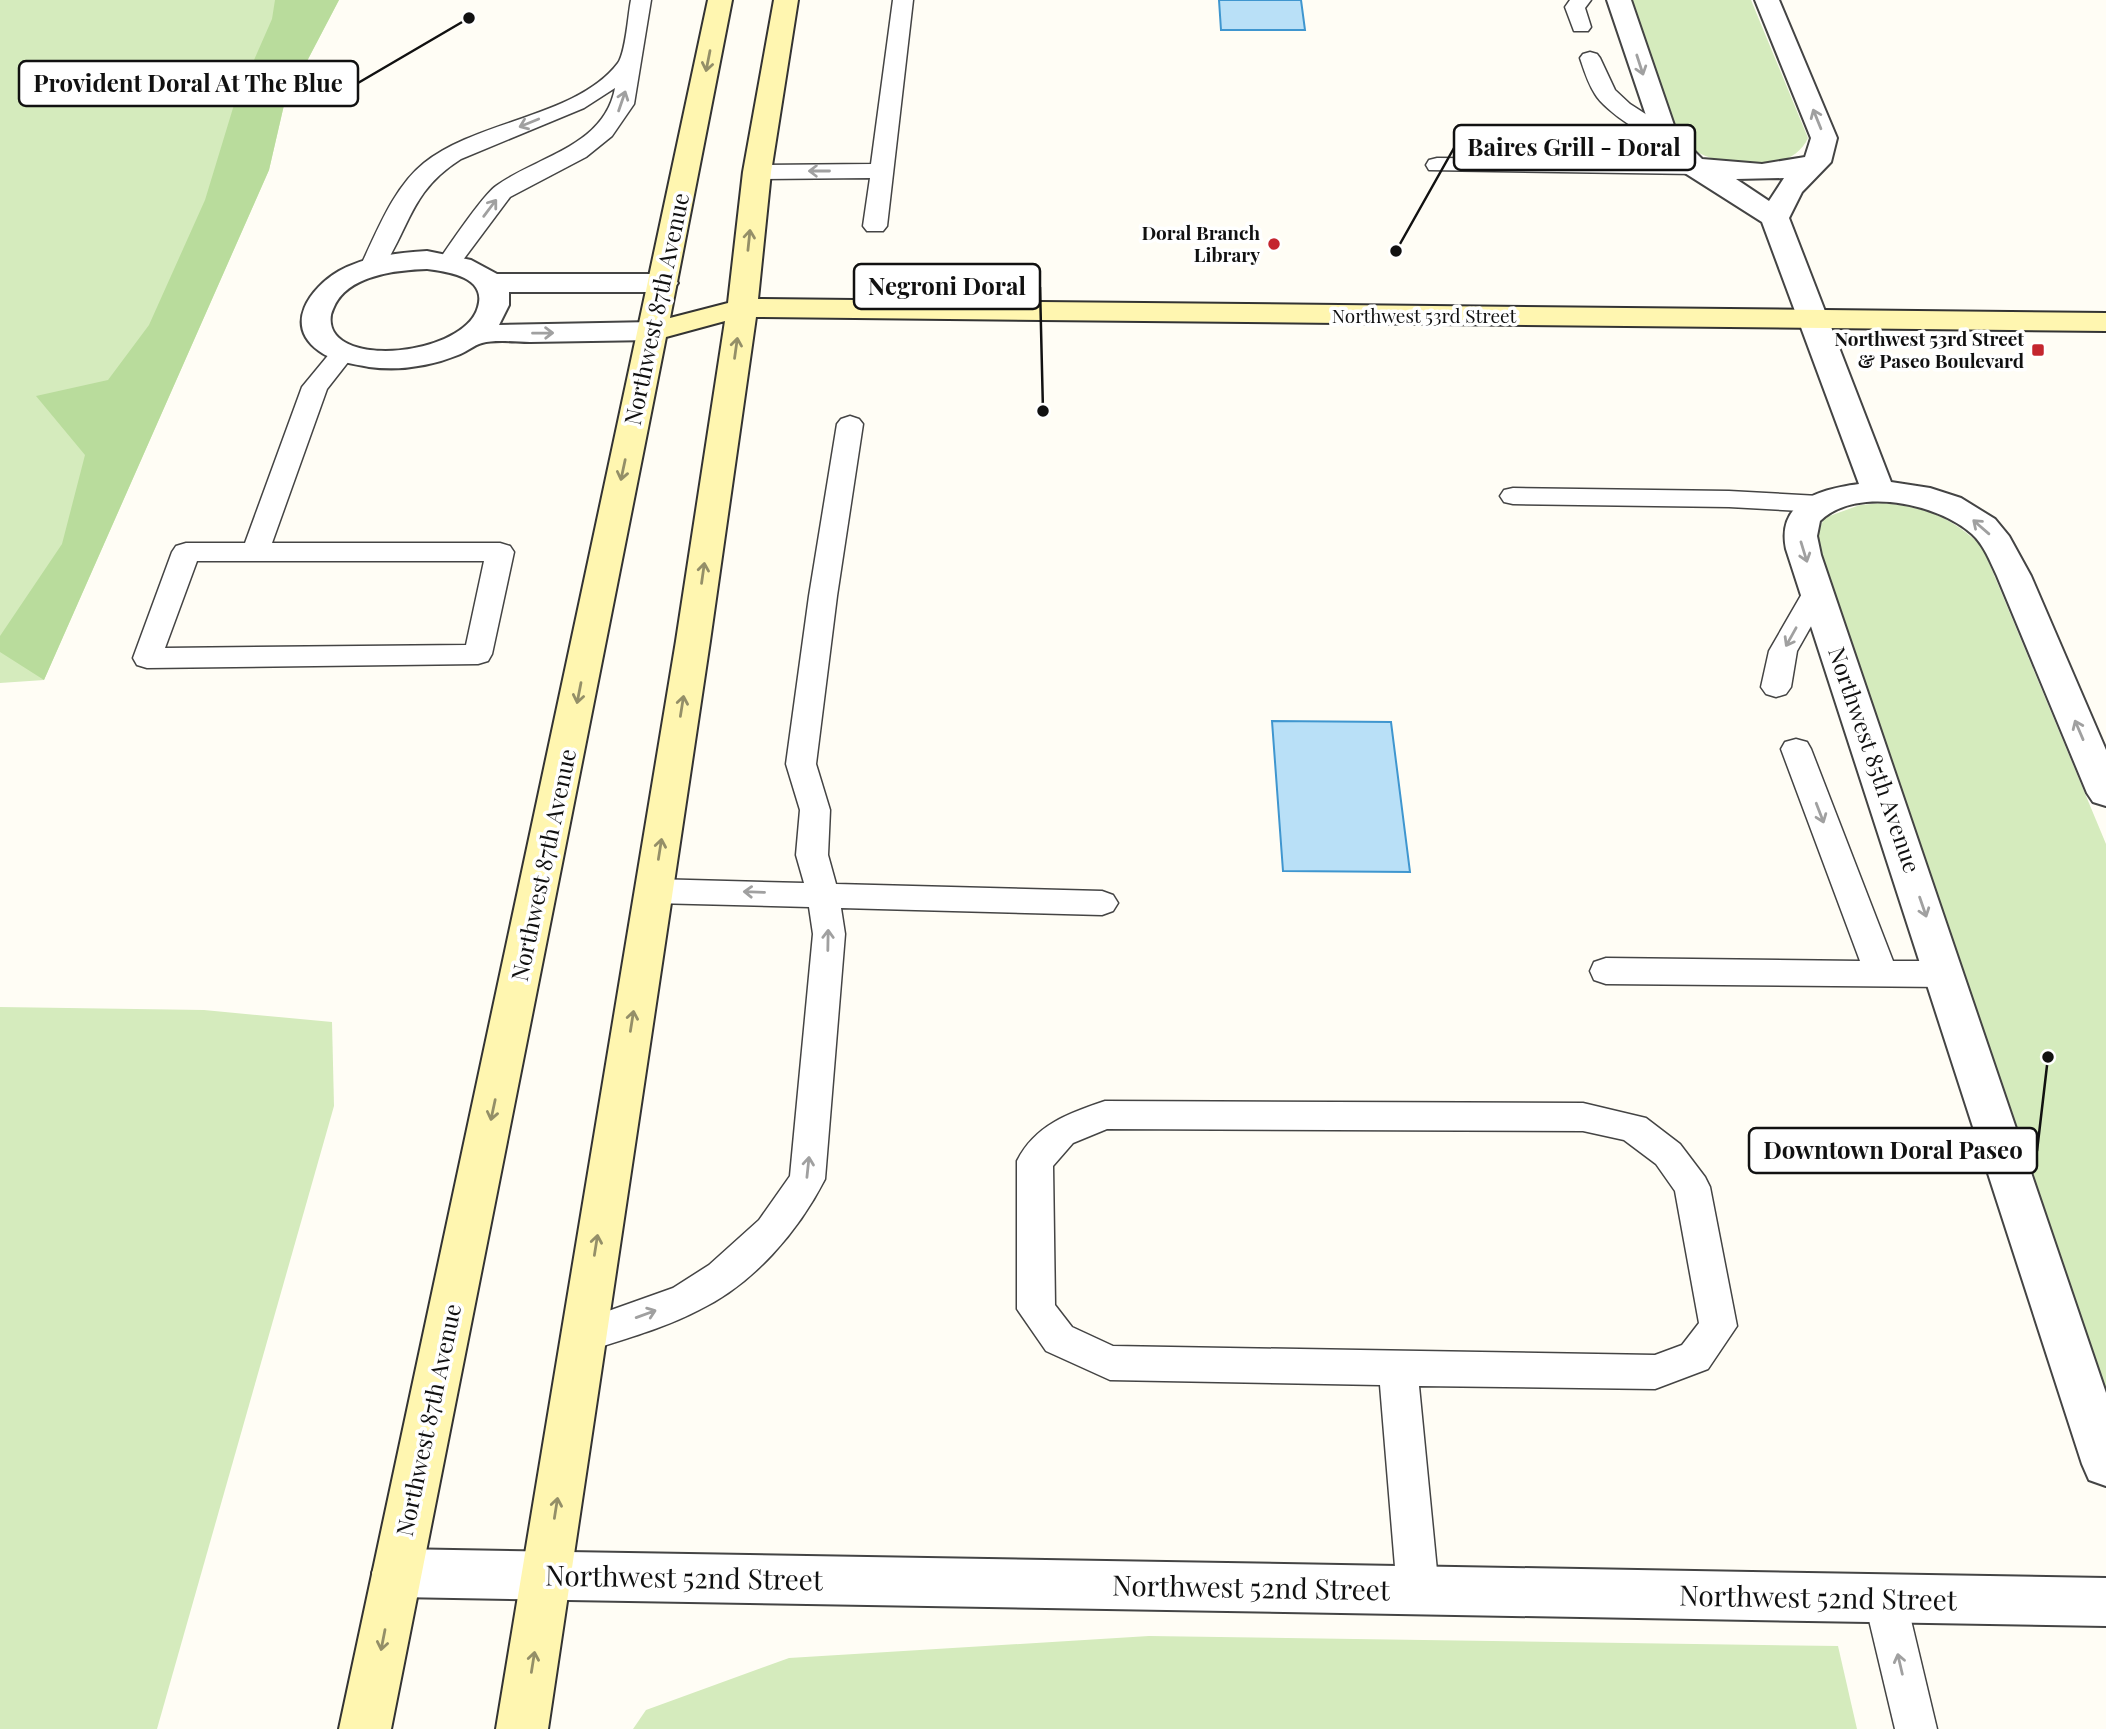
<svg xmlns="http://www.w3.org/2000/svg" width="2106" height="1729" font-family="'Playfair Display',serif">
<rect width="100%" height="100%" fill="#fffdf5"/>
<g fill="#d5ebbd">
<polygon points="0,0 339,0 284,105 269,170 44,680 0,683"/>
<path d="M 1629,0 L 1751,0 L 1808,138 C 1788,182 1703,166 1675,137 Z"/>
<path d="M 1883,503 C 1929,508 1948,516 1982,546 L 2106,844 L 2106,1398 L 1815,541 L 1824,518 L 1860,505 Z"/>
<polygon points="0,1007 204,1010 332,1022 334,1106 157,1729 0,1729"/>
<polygon points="1149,1636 1838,1646 1857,1729 633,1729 646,1710 789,1658"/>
</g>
<polygon fill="#b9dc9c" points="275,0 339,0 284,105 269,170 44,680 0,652 0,636 62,544 85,455 36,396 108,380 149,325 205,200 233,108 272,19"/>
<g fill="#b9e0f7" stroke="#3f96cf" stroke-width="2">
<polygon points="1219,0 1301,0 1305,30 1221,30"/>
<polygon points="1272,721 1391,722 1410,872 1283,871"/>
</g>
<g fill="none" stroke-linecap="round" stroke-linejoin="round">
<g stroke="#444" stroke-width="3">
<g id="lane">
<path d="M 631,0 L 651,0 L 634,104 L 612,136 L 586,157 L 510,197 L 457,268 L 441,268 L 437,263 C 448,247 482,196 496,186 C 537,156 604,147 615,88 L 584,108 L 461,159 C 409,192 411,227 380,272 L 364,272 L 360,267 C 377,232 393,188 424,163 C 477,120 577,117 618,63 C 626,52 628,14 631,0 Z"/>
<polygon points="893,0 913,0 887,226 883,231 867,231 863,226 870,178 757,179 749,177 746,172 749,167 757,165 871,164"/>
<polygon points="1570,0 1591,0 1585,8 1591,27 1588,31 1574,31 1565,7"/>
<path d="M 1590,52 L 1597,54 L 1600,58 L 1615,90 L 1630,104 L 1672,131 L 1675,136 L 1672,141 C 1653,145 1604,110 1595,94 C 1588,83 1584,70 1580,58 L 1583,54 Z"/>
<polygon points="1437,158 1695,160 1703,162 1706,167 1703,172 1695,174 1429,170 1426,165 1429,160"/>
<path d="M 344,345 L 353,347 L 356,352 L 327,389 L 272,543 L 500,543 L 510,546 L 514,552 L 492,654 L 488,661 L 478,664 L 147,668 L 137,665 L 133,658 L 172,552 L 176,546 L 186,543 L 245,543 L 302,387 L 335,347 ZM 197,561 L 484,561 L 466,645 L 165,648 Z"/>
<path d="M 850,416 L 859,419 L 863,424 L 837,596 L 816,764 L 830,810 L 828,855 L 836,884 L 1102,891 L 1113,895 L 1118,903 L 1113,911 L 1102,915 L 841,908 L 845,934 L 825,1179 C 798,1232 753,1284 699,1310 C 663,1329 620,1340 582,1353 L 569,1349 L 563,1337 L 569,1325 L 673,1288 L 709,1265 L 759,1220 L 790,1176 L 813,934 L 809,907 L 653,903 L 642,899 L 637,891 L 642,883 L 653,879 L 804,883 L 796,855 L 800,810 L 786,764 L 809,596 L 837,424 L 841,419 Z"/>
<polygon points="1513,488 1729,491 1819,496 1828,498 1832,504 1828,510 1819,512 1729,507 1513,504 1504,502 1500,496 1504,490"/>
<polygon points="1817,582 1827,585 1831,591 1797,651 1791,687 1786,694 1776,697 1766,694 1761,687 1769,651 1807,585"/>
<polygon points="1796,739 1807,742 1811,749 1893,961 1946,961 1958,965 1962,974 1958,983 1946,987 1606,984 1594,980 1590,971 1594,962 1606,958 1860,961 1781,749 1785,742"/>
<path d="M 1105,1101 L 1583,1103 L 1646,1118 L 1680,1144 L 1705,1177 L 1710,1187 L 1737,1326 L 1708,1369 L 1655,1389 L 1419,1386 L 1439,1591 L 1432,1605 L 1418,1611 L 1404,1605 L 1397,1591 L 1380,1385 L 1110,1380 L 1046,1351 L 1017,1309 L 1017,1161 C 1035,1125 1069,1113 1105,1101 ZM 1107,1129 L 1583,1131 L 1624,1140 L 1656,1164 L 1675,1191 L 1699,1323 L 1682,1345 L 1655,1355 L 1113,1346 L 1072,1327 L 1055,1305 L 1053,1166 L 1073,1143 Z"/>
<polygon points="1885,1579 1900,1585 1906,1599 1937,1729 1895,1729 1864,1599 1870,1585"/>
</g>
</g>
<g stroke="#444" stroke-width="4">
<g id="street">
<path d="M 1607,0 L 1631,0 L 1677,134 L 1702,159 L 1762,164 L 1805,157 L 1811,138 L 1755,0 L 1779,0 L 1837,138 L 1831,162 L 1802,192 L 1789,218 L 1891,482 L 1930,488 L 1961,498 L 1995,519 L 2009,536 L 2031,576 L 2106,750 L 2106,806 L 2093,802 L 2087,793 L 1997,576 C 1990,561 1984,545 1972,534 C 1937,503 1856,486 1820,521 L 1817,536 L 1821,555 L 2106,1393 L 2106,1486 L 2089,1480 L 2082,1464 L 1786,549 C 1776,501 1821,489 1859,484 L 1762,222 L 1677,168 L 1655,142 ZM 1784,178 L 1769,201 L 1736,179 Z"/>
<path d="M 427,251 L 471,260 L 497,274 L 663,274 L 673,277 L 678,283 L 673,289 L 663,292 L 509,292 L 509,305 L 499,325 L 653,322 L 664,325 L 668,331 L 664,337 L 653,340 C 612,341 571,341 530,342 C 515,342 496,339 482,343 C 474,345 466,352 458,355 C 431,366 399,371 369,367 C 353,364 332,361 319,351 C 283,325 310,288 339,271 C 366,256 397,253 427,251 ZM 427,269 C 449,272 487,277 478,307 C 467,349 362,366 336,335 C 330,328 329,317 333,309 C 346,275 396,270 427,269 Z"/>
<polygon points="397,1549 2106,1578 2106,1626 397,1597 379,1590 372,1573 379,1556"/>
</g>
</g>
<g stroke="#333" stroke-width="4">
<polygon id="secondary" points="708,0 732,0 670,318 728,303 743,172 774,0 798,0 771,172 758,299 2106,313 2106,331 756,317 710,641 548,1729 496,1729 676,641 725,321 666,337 391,1729 339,1729"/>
</g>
<use href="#lane" fill="#fff" fill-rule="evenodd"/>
<use href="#street" fill="#fff" fill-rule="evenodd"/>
<use href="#secondary" fill="#fff6b0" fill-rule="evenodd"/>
</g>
<defs><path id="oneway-shaft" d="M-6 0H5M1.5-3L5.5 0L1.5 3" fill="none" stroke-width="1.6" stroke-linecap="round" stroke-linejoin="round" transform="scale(1.75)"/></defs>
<g stroke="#948f68">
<use href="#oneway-shaft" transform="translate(708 61) rotate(101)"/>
<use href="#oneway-shaft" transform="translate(749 240) rotate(-84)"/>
<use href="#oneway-shaft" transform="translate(736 348) rotate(-82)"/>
<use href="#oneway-shaft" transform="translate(623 470) rotate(102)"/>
<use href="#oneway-shaft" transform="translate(703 573) rotate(-82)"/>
<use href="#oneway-shaft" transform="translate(579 693) rotate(101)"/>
<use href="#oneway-shaft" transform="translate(682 706) rotate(-81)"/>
<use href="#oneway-shaft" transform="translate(660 849) rotate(-81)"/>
<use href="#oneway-shaft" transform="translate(632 1021) rotate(-81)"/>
<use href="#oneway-shaft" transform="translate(493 1110) rotate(102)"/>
<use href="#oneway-shaft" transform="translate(596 1245) rotate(-81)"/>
<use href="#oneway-shaft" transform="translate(556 1508) rotate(-81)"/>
<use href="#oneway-shaft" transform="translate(383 1640) rotate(101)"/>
<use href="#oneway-shaft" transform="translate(533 1662) rotate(-81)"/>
</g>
<g stroke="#a0a0a0">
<use href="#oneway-shaft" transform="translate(1640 65) rotate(72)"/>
<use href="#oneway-shaft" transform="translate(622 101) rotate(-71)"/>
<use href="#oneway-shaft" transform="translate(1817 119) rotate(-112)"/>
<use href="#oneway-shaft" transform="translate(529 123) rotate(158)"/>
<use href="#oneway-shaft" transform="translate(819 171) rotate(180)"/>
<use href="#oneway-shaft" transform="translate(490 208) rotate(-53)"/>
<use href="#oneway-shaft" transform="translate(543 333) rotate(-1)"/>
<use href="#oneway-shaft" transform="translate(1981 527) rotate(-139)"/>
<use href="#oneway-shaft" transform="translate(1804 552) rotate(73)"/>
<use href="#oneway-shaft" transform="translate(1791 637) rotate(119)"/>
<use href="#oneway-shaft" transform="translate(2079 730) rotate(-113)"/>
<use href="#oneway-shaft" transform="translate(1820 813) rotate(69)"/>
<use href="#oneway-shaft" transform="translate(754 892) rotate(-178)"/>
<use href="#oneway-shaft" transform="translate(1923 907) rotate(71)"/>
<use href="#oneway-shaft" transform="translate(828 940) rotate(-89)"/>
<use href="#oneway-shaft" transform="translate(808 1167) rotate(-84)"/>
<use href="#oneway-shaft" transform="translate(646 1314) rotate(-20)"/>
<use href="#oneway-shaft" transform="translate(1900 1664) rotate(-103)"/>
</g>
<g fill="#c4262e" stroke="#fff" stroke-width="2.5">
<circle cx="1274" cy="244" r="7"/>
<rect x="2031" y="343" width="14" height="14" rx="3.5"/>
</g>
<g text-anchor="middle" stroke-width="7" stroke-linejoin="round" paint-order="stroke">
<g font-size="19" font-weight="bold" fill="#111" stroke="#fff" text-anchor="end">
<text x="1260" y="240">Doral Branch<tspan x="1260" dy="22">Library</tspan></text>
<text x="2024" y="346">Northwest 53rd Street<tspan x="2024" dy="22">&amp; Paseo Boulevard</tspan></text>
</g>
<g font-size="19" fill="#111" stroke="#fff">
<text x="1424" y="323">Northwest 53rd Street</text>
</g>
<g font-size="23" fill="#111" stroke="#fff">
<text transform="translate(657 309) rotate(-78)" y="8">Northwest 87th Avenue</text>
<text transform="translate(1874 760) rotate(71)" y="8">Northwest 85th Avenue</text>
<text transform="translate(544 865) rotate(-78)" y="8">Northwest 87th Avenue</text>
<text transform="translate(429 1420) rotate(-78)" y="8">Northwest 87th Avenue</text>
</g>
<g font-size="28" fill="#111" stroke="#fff">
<text transform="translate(684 1578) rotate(1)" y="10">Northwest 52nd Street</text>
<text transform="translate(1251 1588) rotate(1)" y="10">Northwest 52nd Street</text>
<text transform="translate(1818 1598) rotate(1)" y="10">Northwest 52nd Street</text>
</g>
</g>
<path fill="none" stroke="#111" stroke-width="2.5" d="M469 18L358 83M1396 251L1454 148M1043 411L1040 287M2048 1057L2037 1151"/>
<g fill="#111" stroke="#fff" stroke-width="2.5">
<circle cx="469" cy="18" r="7"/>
<circle cx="1396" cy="251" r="7"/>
<circle cx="1043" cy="411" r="7"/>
<circle cx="2048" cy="1057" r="7"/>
</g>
<g fill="#fff" stroke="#111" stroke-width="2.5">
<rect x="19" y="61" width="339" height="45" rx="7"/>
<rect x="1454" y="125" width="241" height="45" rx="7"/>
<rect x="854" y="264" width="186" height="45" rx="7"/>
<rect x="1749" y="1128" width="288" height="45" rx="7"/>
</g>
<g font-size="24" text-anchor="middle" font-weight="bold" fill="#111">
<text x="188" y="92">Provident Doral At The Blue</text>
<text x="1574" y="156">Baires Grill - Doral</text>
<text x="947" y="295">Negroni Doral</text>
<text x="1893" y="1159">Downtown Doral Paseo</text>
</g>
</svg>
